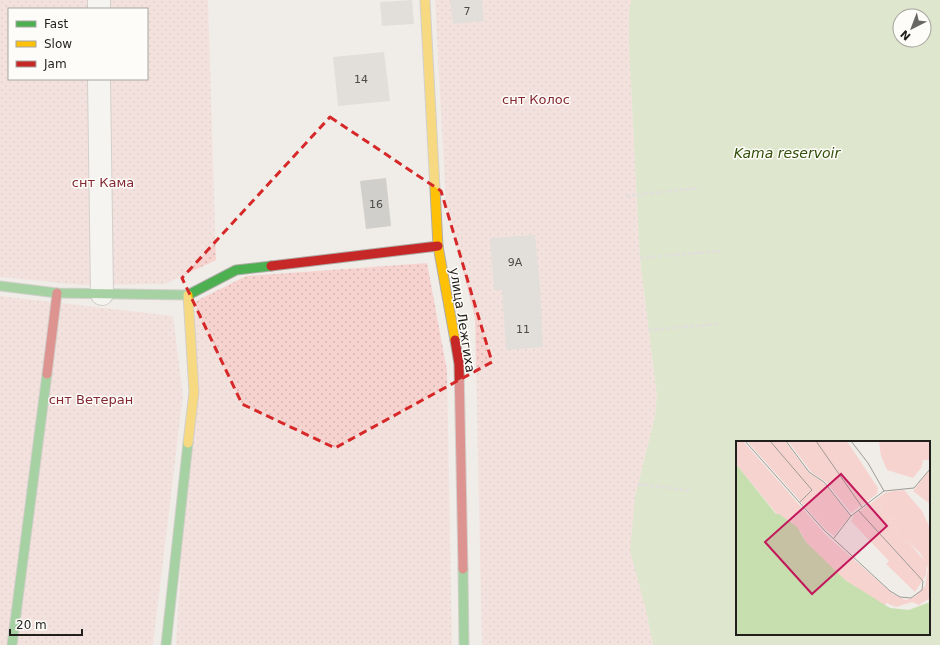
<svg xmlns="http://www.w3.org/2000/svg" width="940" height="645" font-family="'DejaVu Sans',sans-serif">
<defs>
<pattern id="garden-dots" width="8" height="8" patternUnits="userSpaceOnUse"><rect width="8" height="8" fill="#f7d3d0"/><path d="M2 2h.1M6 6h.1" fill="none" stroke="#d3b5b2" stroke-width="1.8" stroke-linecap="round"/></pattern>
</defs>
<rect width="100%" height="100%" fill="#f0ede8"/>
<g fill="url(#garden-dots)" fill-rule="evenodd">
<path d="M 0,0 L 208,0 L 216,260 L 165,284 L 82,285 L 0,277 ZM 9,9 L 147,9 L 147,79 L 9,79 Z"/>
<polygon points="435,0 631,0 629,13 629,45 640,258 657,396 655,417 635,497 646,610 653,645 482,645 475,318 446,205"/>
<polygon points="427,263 447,370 452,645 176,645 196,301 246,276"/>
<polygon points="0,296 173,316 183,395 153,645 0,645"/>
</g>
<path fill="#c7deaf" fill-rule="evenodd" d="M 631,0 L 940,0 L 940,645 L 653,645 L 646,610 L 630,551 L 635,497 L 655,417 L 657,396 L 640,258 L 629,45 L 629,13 ZM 900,16 L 924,16 L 924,40 L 900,40 ZM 737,442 L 929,442 L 929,634 L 737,634 Z"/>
<g fill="#d0cfcb">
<polygon points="412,0 414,24 382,26 380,2"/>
<polygon points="450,0 482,0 484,21 453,24"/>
<polygon points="384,52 390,101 338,106 333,57"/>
<polygon points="386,178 391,226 366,229 360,181"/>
<polygon points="535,235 540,286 543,347 506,350 502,290 494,290 490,238"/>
</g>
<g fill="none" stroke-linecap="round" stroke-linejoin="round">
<g stroke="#afaca8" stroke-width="24">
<g id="street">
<polyline points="99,0 99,9"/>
<polyline points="99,79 102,294"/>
</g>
</g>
<g stroke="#afaca8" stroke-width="11">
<g id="fast">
<polyline points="0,286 57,293 188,295 236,270 271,266"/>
<polyline points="463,569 464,645"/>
<polyline points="12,645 47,374"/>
<polyline points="166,645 188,443"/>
</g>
</g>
<g stroke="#afaca8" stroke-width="11">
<g id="slow">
<polyline points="425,0 438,246 455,340"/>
<polyline points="188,295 194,392 188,443"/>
</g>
</g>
<g stroke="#afaca8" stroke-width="11">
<g id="jam">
<polyline points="271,266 438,246"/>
<polyline points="455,340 459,364 463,569"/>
<polyline points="47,374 57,293"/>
</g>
</g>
<g stroke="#cecdcc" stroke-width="2.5" stroke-dasharray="4 2" stroke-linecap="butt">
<polyline points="626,196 698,188"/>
<polyline points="640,258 720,251"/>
<polyline points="648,330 720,324"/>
<polyline points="638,484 692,491"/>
</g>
<use href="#street" stroke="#fdfcfc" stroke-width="22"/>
<use href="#fast" stroke="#4caf50" stroke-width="9"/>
<use href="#slow" stroke="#ffc107" stroke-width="9"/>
<use href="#jam" stroke="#c62828" stroke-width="9"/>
</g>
<path d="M0 0H940V645H0ZM 330,117 L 441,191 L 492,362 L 335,448 L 242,404 L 182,278 Z" fill="#f0ede8" fill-opacity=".55" fill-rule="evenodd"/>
<path fill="none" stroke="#d62828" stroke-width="3" stroke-dasharray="8 5" stroke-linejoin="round" d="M 330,117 L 441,191 L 492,362 L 335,448 L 242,404 L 182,278 Z"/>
<g text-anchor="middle" stroke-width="3" stroke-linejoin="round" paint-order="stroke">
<g font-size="11" fill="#4d4b48">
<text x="467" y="15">7</text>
<text x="361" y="83">14</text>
<text x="376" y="208">16</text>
<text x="515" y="266">9А</text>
<text x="523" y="333">11</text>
</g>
<g font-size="13" fill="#832832" stroke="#fefcf8">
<text x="536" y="104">снт Колос</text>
<text x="103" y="187">снт Кама</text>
<text x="91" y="404">снт Ветеран</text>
</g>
<g font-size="13" fill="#211f1c" stroke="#fefcf8">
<text transform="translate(463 320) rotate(81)" y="5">улица Лежгиха</text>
</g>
<g font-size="14" font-style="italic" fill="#324f09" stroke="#fefcf8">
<text x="787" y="158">Kama reservoir</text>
</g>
</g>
<g transform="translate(736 441)">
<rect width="194" height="194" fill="#f0ede8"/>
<path d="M 143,0 L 194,0 L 194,19 L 187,19 L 185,27 L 177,37 L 151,29 L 145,15 ZM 168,49 L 186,70 L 194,87 L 194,157 L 183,164 L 176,161 L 160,166 L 150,162 L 157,153 L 170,159 L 178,156 L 189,145 L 192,127 L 184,112 L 172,100 L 168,101 L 161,93 L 159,87 L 163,83 L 158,76 L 153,79 L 144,69 L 147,60 L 158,50 Z" fill="#f7d3d0"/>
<path d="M 0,0 L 7,0 L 90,94 L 157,153 L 148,165 L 105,136 L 70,101 L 65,91 L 40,72 L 0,23 ZM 11,0 L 49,0 L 72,31 L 88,42 L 114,75 L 98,95 L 89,88 ZM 52,0 L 111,0 L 142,47 L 141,53 L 115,72 L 90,41 L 75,31 ZM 194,28 L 194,63 L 177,50 ZM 158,50 L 160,57 L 156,59 L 153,55 L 147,60 L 144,69 L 153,79 L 158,76 L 164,83 L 159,87 L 161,93 L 168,101 L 172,100 L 191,123 L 190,134 L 179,151 L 150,123 L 153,120 L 115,80 L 118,74 L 149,52 Z" fill="#f7d3d0"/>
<path d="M 0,23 L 40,73 L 43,73 L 61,86 L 70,101 L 109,139 L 154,167 L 173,169 L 194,161 L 194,194 L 0,194 Z" fill="#c7deaf"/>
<path fill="none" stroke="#9d9b96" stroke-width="1" d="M 9,0 L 88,89 L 154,150 L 164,156 L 175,157 L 186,149 L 187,140 L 122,69M 34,0 L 76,49 L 63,62M 50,0 L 73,31 L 88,41 L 115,75M 80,0 L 126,66M 115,0 L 132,22 L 148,50M 98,97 L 115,75 L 148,50 L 178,47 L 194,28"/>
<path fill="#c2185b" fill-opacity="0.15" stroke="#c2185b" stroke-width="2" d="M 105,33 L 151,85 L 76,153 L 29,101 Z"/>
<rect width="194" height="194" fill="none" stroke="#211f1c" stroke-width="2"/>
</g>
<rect x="8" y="8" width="140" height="72" fill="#fefcf8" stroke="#a6a4a0"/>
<rect x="16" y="21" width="20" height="6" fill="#4caf50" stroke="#a6a4a0"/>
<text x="44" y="28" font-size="12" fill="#211f1c">Fast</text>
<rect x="16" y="41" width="20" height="6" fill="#ffc107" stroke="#a6a4a0"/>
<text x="44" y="48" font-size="12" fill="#211f1c">Slow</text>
<rect x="16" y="61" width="20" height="6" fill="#c62828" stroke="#a6a4a0"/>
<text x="44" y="68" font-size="12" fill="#211f1c">Jam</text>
<g transform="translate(912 28) rotate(222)"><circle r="19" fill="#fefcf8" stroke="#a6a4a0"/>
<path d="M0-3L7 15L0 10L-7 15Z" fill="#696763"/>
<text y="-6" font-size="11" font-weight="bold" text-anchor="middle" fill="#211f1c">N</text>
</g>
<path d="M10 629v6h72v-6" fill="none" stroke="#211f1c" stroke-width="2"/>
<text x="16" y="629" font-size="12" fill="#211f1c" stroke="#fefcf8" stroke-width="3" paint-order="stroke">20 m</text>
</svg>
